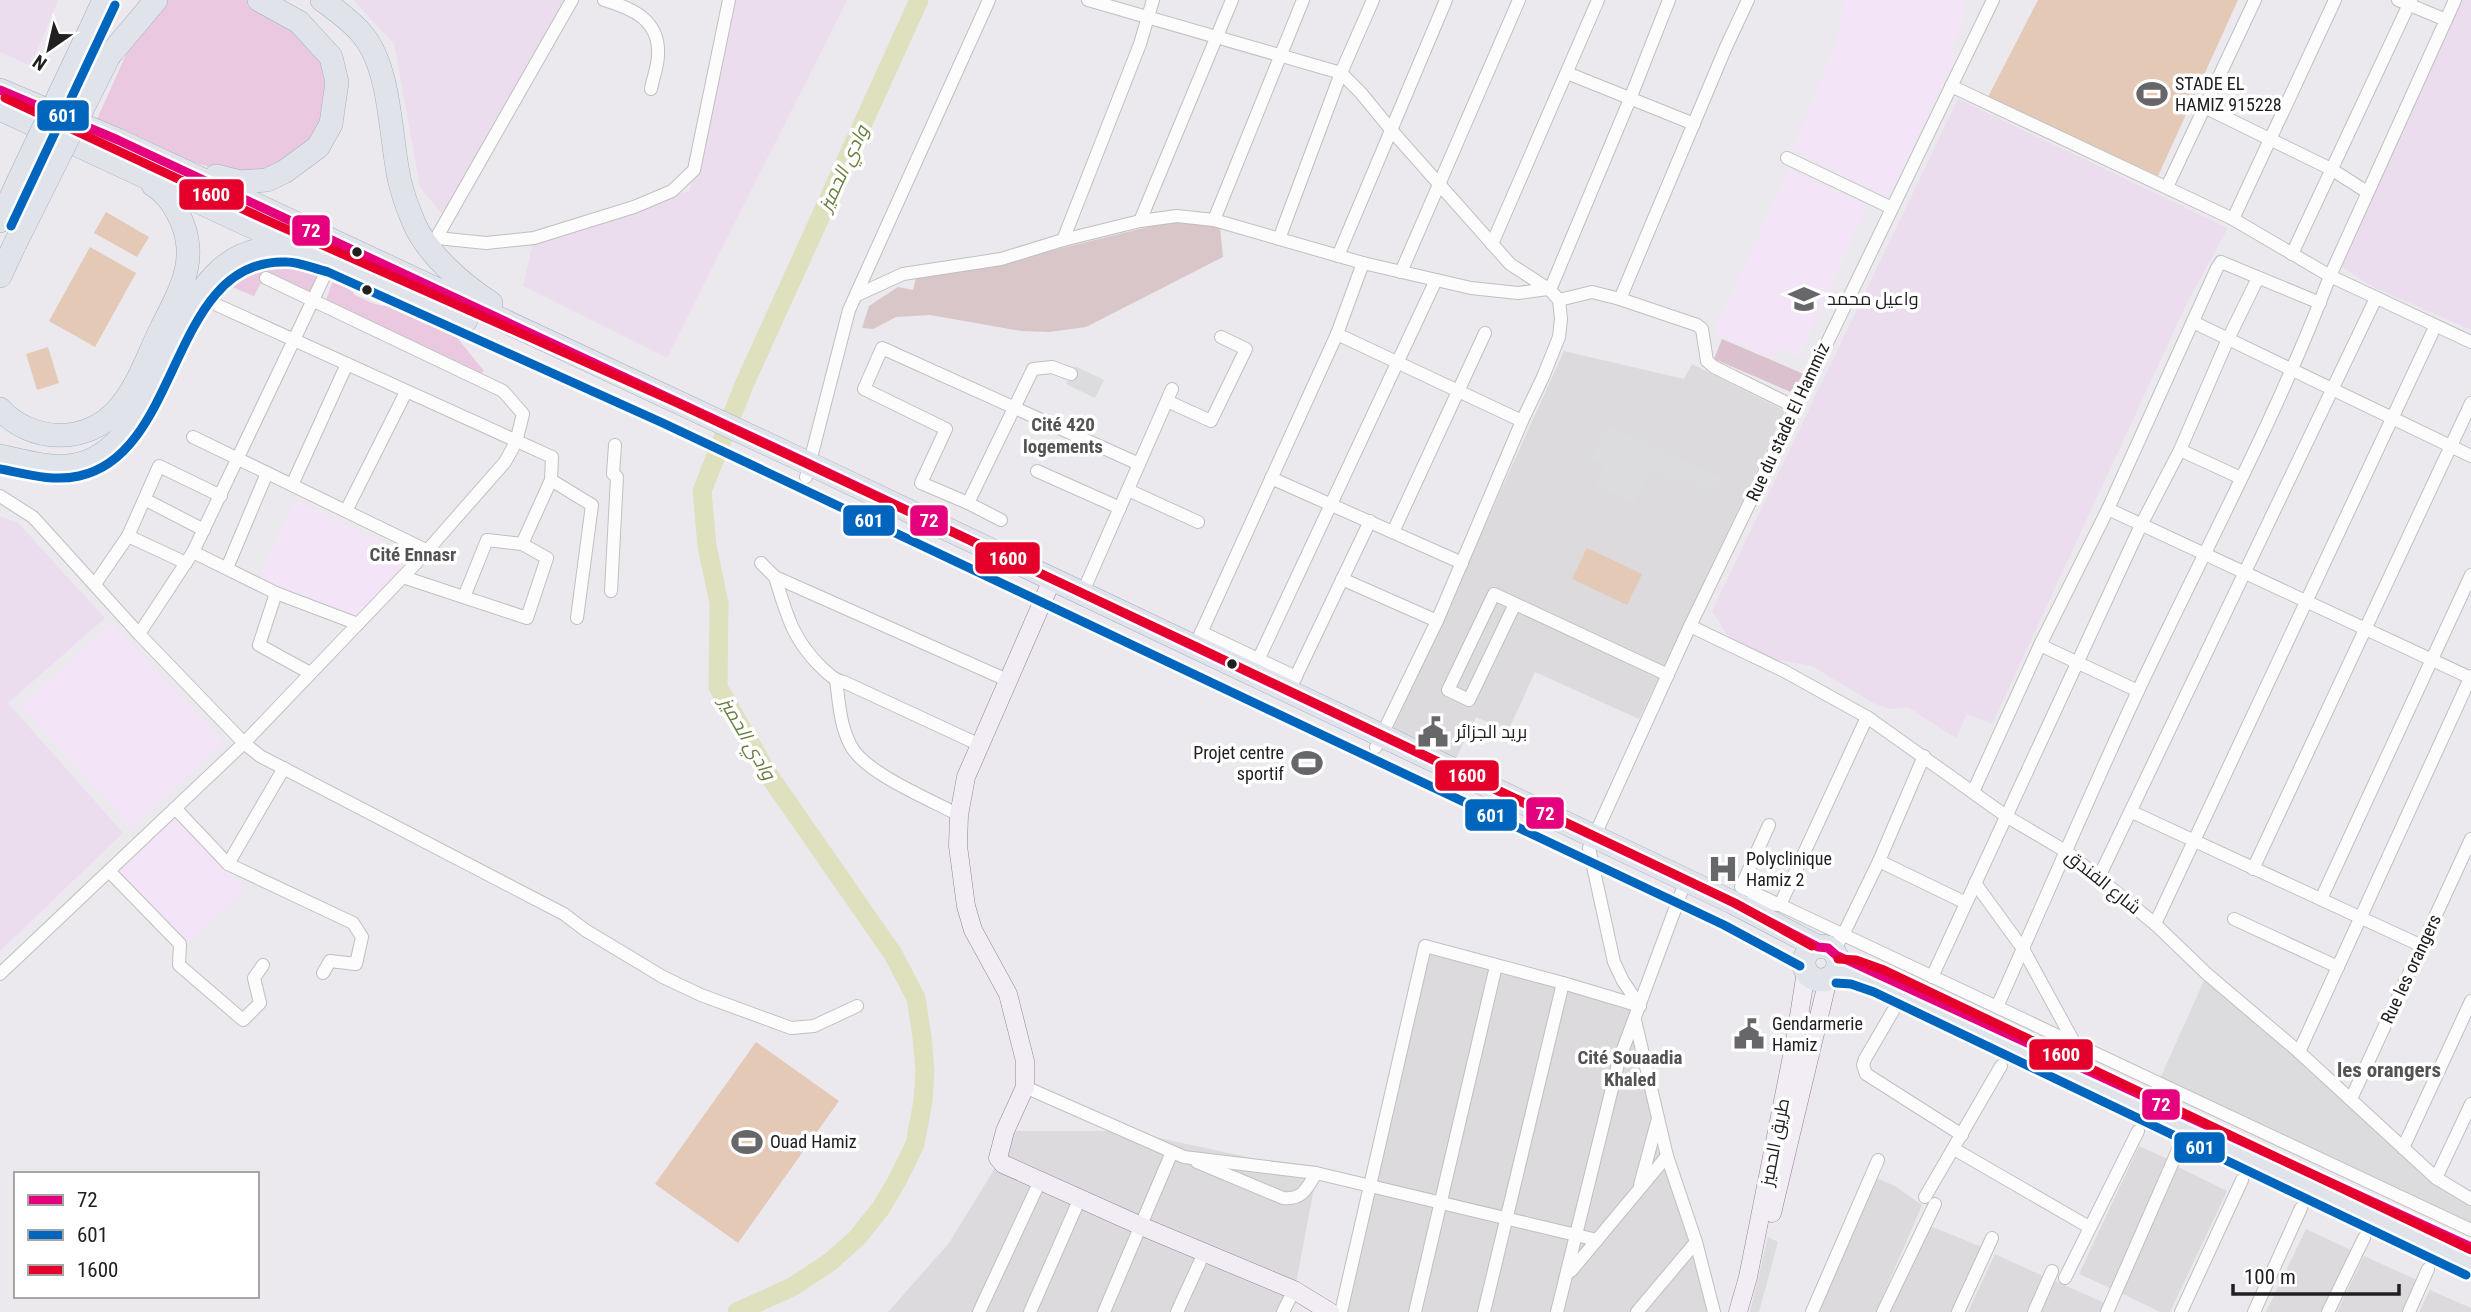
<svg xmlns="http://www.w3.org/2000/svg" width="2471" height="1312" font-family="'Roboto Condensed',Cairo,sans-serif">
<rect width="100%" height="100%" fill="#ece9ee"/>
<g fill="#dcdadd">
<polygon points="1564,351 1684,379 1692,364 1785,411 1639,719 1535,672 1508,731 1476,717 1455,761 1392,731"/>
<polygon points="1425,946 1632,1002 1711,1312 1341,1312"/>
<polygon points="1006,1131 1126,1131 1317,1172 1294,1294 1283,1312 888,1312 949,1243 1000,1160"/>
<polygon points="2139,1146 2170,1160 2110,1288 2079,1274"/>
<polygon points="2178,1167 2227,1191 2170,1312 2160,1312 2119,1292"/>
<polygon points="1876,1178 1895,1186 1922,1205 1876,1312 1817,1312"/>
<polygon points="1928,1225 1984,1248 1954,1312 1890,1312"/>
<polygon points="2306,1229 2351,1250 2322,1312 2266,1312"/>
<polygon points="1995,1254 2045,1277 2029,1312 1968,1312"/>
<polygon points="2364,1256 2419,1281 2404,1312 2337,1312"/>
<polygon points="2055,1281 2105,1303 2102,1312 2041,1312"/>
<polygon points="2430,1290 2471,1308 2471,1312 2419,1312"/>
</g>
<g fill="#f3e5f7">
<polygon points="1844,0 1963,0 1964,4 1965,17 1951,51 1956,56 1889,197 1792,150 1837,41"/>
<polygon points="1789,169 1867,206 1799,356 1777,348 1772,358 1714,332"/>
<polygon points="295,501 405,552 405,566 361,611 349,619 259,577"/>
<polygon points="112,623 223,742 132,828 21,706"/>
<polygon points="177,817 245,890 186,945 118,873"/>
</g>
<g fill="#ebddee">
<polygon points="0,0 58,0 31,66 0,52"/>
<polygon points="353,0 569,0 445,218 420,187 394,44"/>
<polygon points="734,0 847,0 667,358 523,286 534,238 689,191"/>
<polygon points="2455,0 2471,0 2471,330 2373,287 2331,260"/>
<polygon points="1958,99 2228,228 2187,303 1992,724 1967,714 1956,738 1907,707 1890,709 1873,703 1812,666 1773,659 1745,646 1727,635 1712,611"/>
<polygon points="0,516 18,523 105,618 8,703 123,833 0,951"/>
</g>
<g fill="#eac9e0">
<polygon points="159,0 248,0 313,42 329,81 319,131 297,155 252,177 222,171 177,157 97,119 137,30"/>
<path d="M 285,261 L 317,269 L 320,273 L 311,294 L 265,275 L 254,296 L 222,283 C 247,262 254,263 285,261 Z"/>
<polygon points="337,280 346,284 355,295 372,303 383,306 400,302 445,323 484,371 480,374 326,300 332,283"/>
<polygon points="487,340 648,413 640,418 503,354"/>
</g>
<polygon fill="#dbc0ce" points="1722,339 1806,375 1798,395 1714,359"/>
<polygon fill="#d8c6c8" points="1172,221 1220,227 1223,257 1086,327 1049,332 1021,331 930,315 896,317 873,329 862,328 869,306 898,287 913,290 916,278 1005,262"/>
<g fill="#e3c9b6">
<polygon points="2038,0 2238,0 2158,176 1988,97"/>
<polygon points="106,212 149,237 137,257 94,233"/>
<polygon points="90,247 136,273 95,347 49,321"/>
<polygon points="48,347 59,383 37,390 26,354"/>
<polygon points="1587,548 1642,574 1627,605 1572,579"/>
<polygon points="756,1042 839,1101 738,1243 655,1184"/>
</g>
<g fill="#dcdbdd">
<polygon points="1075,366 1104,380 1095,398 1066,384"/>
<polygon points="1606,425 1721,478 1715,493 1678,475 1675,481 1650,470 1634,503 1595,485 1604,464 1591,458"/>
<polygon points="1481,608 1516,624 1475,712 1440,696"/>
<polygon points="2207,974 2471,1201 2471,1230 2158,1083"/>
<polygon points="1768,1237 1778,1242 1759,1312 1750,1312"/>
</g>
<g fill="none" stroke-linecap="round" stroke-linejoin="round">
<polyline stroke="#dee0be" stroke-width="19" points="737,1312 792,1287 830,1262 857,1238 881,1208 898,1179 915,1144 923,1101 925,1071 922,1037 916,998 893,954 770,777 718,687 719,603 707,546 702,491 744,385 919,0"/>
<g stroke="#c1bfc1" stroke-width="14">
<g id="street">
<path d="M 604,0 C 632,8 660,20 658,55 C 658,66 653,78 651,89"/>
<polyline points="1088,0 1341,73 1361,93 1392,131 1510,264 1550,290 1559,300 1561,319 1559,337 1543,377 1522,421 1437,621 1376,747"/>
<polyline points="2398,0 2446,20"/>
<polyline points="1567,73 1694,124"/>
<polyline points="1951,86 2233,219 2330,276 2455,0"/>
<polyline points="2204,107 2331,169 2367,192"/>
<polyline points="1787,158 1892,208"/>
<polyline points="2167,187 2255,0"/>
<polyline points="2233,219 2335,0"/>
<polyline points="1214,220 1303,0"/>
<polyline points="1140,221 1232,0"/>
<polyline points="437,238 486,243 534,238 634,207 672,191 694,170 729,0"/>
<polyline points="1279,239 1341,73 1373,0"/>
<polyline points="1063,240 1140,44 1153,0"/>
<polyline points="434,242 572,0"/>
<polyline points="1492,244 1598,0"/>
<polyline points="2292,254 2411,0"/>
<polyline points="1338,256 1446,0"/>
<polyline points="1401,272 1519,0"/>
<polyline points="1550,290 1630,99 1669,0"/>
<polyline points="857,295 903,274 1001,259 1063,240 1140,221 1177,216 1214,220 1363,263 1471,288 1518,293 1548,289"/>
<polyline points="1620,299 1726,47 1748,0"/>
<polyline points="1559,300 1592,292 1620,299 1697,325 1702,329 1707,361 1714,367 1797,408"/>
<polyline points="217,305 552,457 551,480 592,505 577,618"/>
<polyline points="2193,322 2471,456"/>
<polyline points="1337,334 1363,263"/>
<polyline points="1071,374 1052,367 1033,369 968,503 921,483 946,429 864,389 882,348 1139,464"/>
<polyline points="1167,401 1211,421 1246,349 1221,337"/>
<polyline points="193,437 428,551"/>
<polyline points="2180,450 2241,478"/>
<polyline points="1037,471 1120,508"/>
<polyline points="806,477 849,310 989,0"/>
<polyline points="1271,478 1462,563"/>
<polyline points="292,485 347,364"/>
<polyline points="1128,490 1198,522"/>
<polyline points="0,496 33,517 139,634 244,743 260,756 564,914 585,930 663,977 701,995 791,1028 814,1026 857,1006"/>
<polyline points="146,500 204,530"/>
<polyline points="968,503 1001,520"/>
<polyline points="2108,509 2471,678"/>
<polyline points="346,511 406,392"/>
<polyline points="1393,532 1485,333"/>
<polyline points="128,536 186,563"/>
<polyline points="193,552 276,593"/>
<polyline points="761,563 775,577 1007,680"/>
<polyline points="227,568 267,473"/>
<polyline points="403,577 527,618 547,558 522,544 551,480"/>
<path d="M 775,577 C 787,615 792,639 822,668 C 830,675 834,680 844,682 L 980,745"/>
<polyline points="1342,579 1437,621"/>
<polyline points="95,584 128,536 159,466 221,496"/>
<polyline points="611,591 617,477 613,474 615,445"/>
<polyline points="1082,594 1172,389"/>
<polyline points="464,597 487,540 522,544"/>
<polyline points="1515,604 1469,700 1448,690 1494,594 1668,675"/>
<polyline points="1690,626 1784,671 1867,717 2006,816 2067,852 2155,924 2207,974 2299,1052 2436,1178 2471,1199"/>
<polyline points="1201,632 1296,677"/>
<polyline points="139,634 193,552 332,260"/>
<polyline points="2040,645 2138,691"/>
<polyline points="1195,646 1337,334 1522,421"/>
<polyline points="310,673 259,645 276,593 358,624"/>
<polyline points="1252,673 1436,280"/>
<path d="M 836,680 C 839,702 840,725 850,744 C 862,772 931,800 959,815"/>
<polyline points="1289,691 1370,521"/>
<polyline points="1973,792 2040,645 2108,509 2217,268 2221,262 2320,303"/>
<polyline points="175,808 228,864 353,923 362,937 356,964 330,961 323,973"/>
<polyline points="2132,812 2422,946"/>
<polyline points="1769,825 1741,887 1780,905 1867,717"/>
<polyline points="1879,861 1966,903"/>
<polyline points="228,864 284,768"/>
<polyline points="2253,869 2471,403"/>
<polyline points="109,871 180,944 179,965 243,1020 260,1003 254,978 263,965"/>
<polyline points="2099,877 2376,298"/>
<polyline points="1975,883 2023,949 2075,1044"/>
<polyline points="2321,899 2471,575"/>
<polyline points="1746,903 1780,905 2471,1230"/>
<polyline points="2234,919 2338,967"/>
<polyline points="2155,924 2435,327"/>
<polyline points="1833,951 1843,935 1879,861 1924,756"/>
<polyline points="0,974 244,743 419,560 505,462 516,442 523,414 503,391 266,278"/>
<polyline points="1932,977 2141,525 2180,450 2228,339 2258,278"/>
<polyline points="1640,1006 1623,981 1614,962 1589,848 1690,626 1993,0"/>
<path d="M 1997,1007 C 2044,902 2089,796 2138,691 C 2203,553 2276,419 2330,276 L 2471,342"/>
<polyline points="1893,1011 1865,1059 1863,1065 1866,1074 1962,1135"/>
<polyline points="1635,1020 1667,1156 1696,1242 1714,1312"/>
<polyline points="2299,1052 2471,676"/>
<polyline points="1025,1087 1184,1157 1316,1173 1597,1240"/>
<polyline points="2351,1099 2471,839"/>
<polyline points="2403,1148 2471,1001"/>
<polyline points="1954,1149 2089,1227"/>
<path d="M 1197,1162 L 1283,1198 C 1302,1200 1307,1189 1316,1173"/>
<polyline points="2436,1178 2471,1104"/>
<polyline points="1640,1185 1657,1122"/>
<polyline points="1925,1197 2001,1066"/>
<polyline points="1571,1271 1667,1156"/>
<polyline points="2065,1278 2138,1131"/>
<polyline points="979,1312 1040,1181"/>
<polyline points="1030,1312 1080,1198"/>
<polyline points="1104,1312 1172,1152"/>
<polyline points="1177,1312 1204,1253"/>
<polyline points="1283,1312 1294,1290"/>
<polyline points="1341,1312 1425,946 1563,983 1640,1006"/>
<polyline points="1415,1312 1496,966"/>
<polyline points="1484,1312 1563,983"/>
<polyline points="1557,1312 1619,1060 1681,893"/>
<polyline points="1637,1312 1696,1242"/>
<polyline points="1812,1312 1878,1160"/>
<polyline points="1883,1312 1935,1204"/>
<polyline points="1958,1312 1992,1238"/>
<polyline points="2034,1312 2052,1271"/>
<polyline points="2107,1312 2178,1150"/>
<polyline points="2181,1312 2242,1180"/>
<polyline points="2254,1312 2301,1208"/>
<polyline points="2328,1312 2364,1238"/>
<polyline points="2409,1312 2428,1269"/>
</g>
</g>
<g stroke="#968198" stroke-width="19">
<g id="secondary">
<polyline points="1052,580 966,777 959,815 958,846 966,906 973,930 1008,994 1025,1061 1025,1087 1005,1131 998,1158 1003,1164 1141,1226 1294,1290 1330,1312"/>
<polyline points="1772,1213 1828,979"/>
<polyline points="1738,1312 1748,1277 1795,1041 1806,972"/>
</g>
</g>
<g stroke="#a1b0c2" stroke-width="24">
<g id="highway">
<path d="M 322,0 C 336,10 351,21 362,34 C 391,68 390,136 399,178 C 402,192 408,209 414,223 C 428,255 462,284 491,303"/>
<polyline points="90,30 104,0"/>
<polyline points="109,56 156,0"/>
<polyline points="0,90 118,140 810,464 1734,903 1818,947"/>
<polyline points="0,109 259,230 466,320"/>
<polyline points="216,176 240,182 267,180 284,172 318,147 331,124 337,82 331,57 299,22 259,0"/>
<polyline points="0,221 17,184"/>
<polyline points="0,276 15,244"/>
<path d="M 0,409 C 31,443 87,445 118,409 C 138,387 148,355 161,329 C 173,304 190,277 188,248 C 187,226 173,197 153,185"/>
<path d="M 0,456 C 23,461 50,469 74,465 C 176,450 163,219 299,252"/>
<circle cx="1821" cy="963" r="17"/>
<polyline points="1837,971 1853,972 1879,981 2471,1264"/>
</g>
</g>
<use href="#street" stroke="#fcfcfc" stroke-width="12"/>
<use href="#secondary" stroke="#f2ecf4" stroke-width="18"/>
<use href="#highway" stroke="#e0e3ea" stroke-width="23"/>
<g stroke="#a1b0c2" stroke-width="24" stroke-linecap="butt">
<g id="highway-bridge">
<polyline points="17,184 90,30"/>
<polyline points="15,244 109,56"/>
</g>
</g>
<use href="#highway-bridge" stroke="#e0e3ea" stroke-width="23"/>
<g stroke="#fff" stroke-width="14">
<polyline id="bus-1" points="0,90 118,140 810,464 1734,903 1818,947 1828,948 1836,955 2471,1247"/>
</g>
<g stroke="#fff" stroke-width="14">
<g id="bus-2">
<polyline points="11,226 115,5"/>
<path d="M 0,469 C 26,474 53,482 79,476 C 183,454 169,257 287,262 C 300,262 315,269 328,272 L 665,424 L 1724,925 L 1800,966"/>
<polyline points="1836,983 1851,984 1874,992 2466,1275"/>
</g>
</g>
<g stroke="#fff" stroke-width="14">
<g id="bus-3">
<polyline points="5,98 264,219 675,402 1195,646 1735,903 1812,946"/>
<polyline points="1838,959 1856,960 1884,970 2471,1250"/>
</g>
</g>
<use href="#bus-1" stroke="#e5007d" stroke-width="9"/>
<use href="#bus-2" stroke="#0065bd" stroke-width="9"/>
<use href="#bus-3" stroke="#e4002b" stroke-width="9"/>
</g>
<defs>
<g id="stadium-bare" transform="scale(2.415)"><path d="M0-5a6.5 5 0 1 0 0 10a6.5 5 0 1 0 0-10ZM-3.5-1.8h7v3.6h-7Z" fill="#676668" stroke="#fff" stroke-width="2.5" paint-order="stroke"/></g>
<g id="university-bare" transform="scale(2.415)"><path d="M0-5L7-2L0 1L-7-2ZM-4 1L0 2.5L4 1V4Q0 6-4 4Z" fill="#676668" stroke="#fff" stroke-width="2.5" paint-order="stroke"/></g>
<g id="civic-bare" transform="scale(2.415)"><path d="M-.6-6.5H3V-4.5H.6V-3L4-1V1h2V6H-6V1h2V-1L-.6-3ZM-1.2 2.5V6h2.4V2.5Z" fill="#676668" stroke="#fff" stroke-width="2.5" paint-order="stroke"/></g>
<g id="hospital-bare" transform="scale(2.415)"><path d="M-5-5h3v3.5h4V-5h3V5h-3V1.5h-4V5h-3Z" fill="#676668" stroke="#fff" stroke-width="2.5" paint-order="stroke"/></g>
</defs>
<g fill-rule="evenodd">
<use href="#stadium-bare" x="2152" y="94"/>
<use href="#university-bare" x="1804" y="299"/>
<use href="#civic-bare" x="1433" y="732"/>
<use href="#stadium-bare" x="1307" y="763"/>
<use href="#hospital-bare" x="1723" y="869"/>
<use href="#civic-bare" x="1749" y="1034"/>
<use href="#stadium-bare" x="747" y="1142"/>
</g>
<g fill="#202020" stroke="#fff" stroke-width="2.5">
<circle cx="357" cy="252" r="6"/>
<circle cx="367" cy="290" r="6"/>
<circle cx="1232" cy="664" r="6"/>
</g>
<g text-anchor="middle" stroke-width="7" stroke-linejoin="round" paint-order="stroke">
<g font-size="18" fill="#202020" stroke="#fff" text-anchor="start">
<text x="2175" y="90">STADE EL<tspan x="2175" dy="21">HAMIZ 915228</tspan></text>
<text x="1827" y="305">واعيل محمد</text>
<text x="1456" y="738">بريد الجزائر</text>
<text x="1284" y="759" text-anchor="end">Projet centre<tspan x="1284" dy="21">sportif</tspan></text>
<text x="1746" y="865">Polyclinique<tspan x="1746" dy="21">Hamiz 2</tspan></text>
<text x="1772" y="1030">Gendarmerie<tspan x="1772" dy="21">Hamiz</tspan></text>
<text x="770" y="1148">Ouad Hamiz</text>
</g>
<g font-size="18" fill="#202020" stroke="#fff">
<text transform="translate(1788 422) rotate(-65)" y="6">Rue du stade El Hammiz</text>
<text transform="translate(2103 882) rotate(39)" y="6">شارع الفندق</text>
<text transform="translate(2411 969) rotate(-65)" y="6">Rue les orangers</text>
<text transform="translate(1775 1142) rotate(-79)" y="6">طريق الحميز</text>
</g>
<g font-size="19" font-style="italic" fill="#687e3d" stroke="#fff">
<text transform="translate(843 168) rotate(-65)" y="7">وادي الحميز</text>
<text transform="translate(748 738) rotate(60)" y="7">وادي الحميز</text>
</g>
<g font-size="19" font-weight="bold" fill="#535353" stroke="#fff">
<text x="1063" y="431">Cité 420<tspan x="1063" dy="22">logements</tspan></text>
<text x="413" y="561">Cité Ennasr</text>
<text x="1630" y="1064">Cité Souaadia<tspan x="1630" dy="22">Khaled</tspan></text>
</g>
<g font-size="21" font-weight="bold" fill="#535353" stroke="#fff">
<text x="2389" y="1077">les orangers</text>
</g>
</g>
<g stroke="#fff" stroke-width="2.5">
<rect x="36" y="99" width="54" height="33" rx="7" fill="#0065bd"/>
<rect x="178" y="178" width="67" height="33" rx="7" fill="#e4002b"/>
<rect x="291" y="214" width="40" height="33" rx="7" fill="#e5007d"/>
<rect x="909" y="504" width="40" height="33" rx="7" fill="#e5007d"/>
<rect x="842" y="504" width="54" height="33" rx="7" fill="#0065bd"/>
<rect x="974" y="541" width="67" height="34" rx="7" fill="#e4002b"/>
<rect x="1434" y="759" width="66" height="33" rx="7" fill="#e4002b"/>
<rect x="1525" y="796" width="40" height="34" rx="7" fill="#e5007d"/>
<rect x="1464" y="798" width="54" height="34" rx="7" fill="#0065bd"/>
<rect x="2028" y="1038" width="66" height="33" rx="7" fill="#e4002b"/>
<rect x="2141" y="1088" width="40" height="33" rx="7" fill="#e5007d"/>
<rect x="2173" y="1131" width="53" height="33" rx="7" fill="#0065bd"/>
</g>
<g font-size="19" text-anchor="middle" font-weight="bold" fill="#fff">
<text x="63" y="122">601</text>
<text x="211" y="201">1600</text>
<text x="311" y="237">72</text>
<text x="929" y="527">72</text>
<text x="869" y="527">601</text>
<text x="1008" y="565">1600</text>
<text x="1467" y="782">1600</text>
<text x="1545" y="820">72</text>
<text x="1491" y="822">601</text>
<text x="2061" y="1061">1600</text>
<text x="2161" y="1111">72</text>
<text x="2200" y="1154">601</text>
</g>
<rect x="14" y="1172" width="245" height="126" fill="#ffffff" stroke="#a6a6a6" stroke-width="2"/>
<rect x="28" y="1195" width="35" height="10" fill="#e5007d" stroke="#a6a6a6" stroke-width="2"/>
<text x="77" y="1207" font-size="21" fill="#202020">72</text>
<rect x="28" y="1230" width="35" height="10" fill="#0065bd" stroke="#a6a6a6" stroke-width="2"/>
<text x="77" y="1242" font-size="21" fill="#202020">601</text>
<rect x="28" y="1265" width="35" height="10" fill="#e4002b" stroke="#a6a6a6" stroke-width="2"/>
<text x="77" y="1277" font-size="21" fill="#202020">1600</text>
<g transform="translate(49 49) rotate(214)" stroke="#ffffff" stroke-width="5" paint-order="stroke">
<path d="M0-5L12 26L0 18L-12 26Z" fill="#202020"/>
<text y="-10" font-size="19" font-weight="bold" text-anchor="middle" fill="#202020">N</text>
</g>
<path d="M2233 1284v10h166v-10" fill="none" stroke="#202020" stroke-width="3.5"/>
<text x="2244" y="1284" font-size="21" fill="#202020" stroke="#ffffff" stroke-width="5" paint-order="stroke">100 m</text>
</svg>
